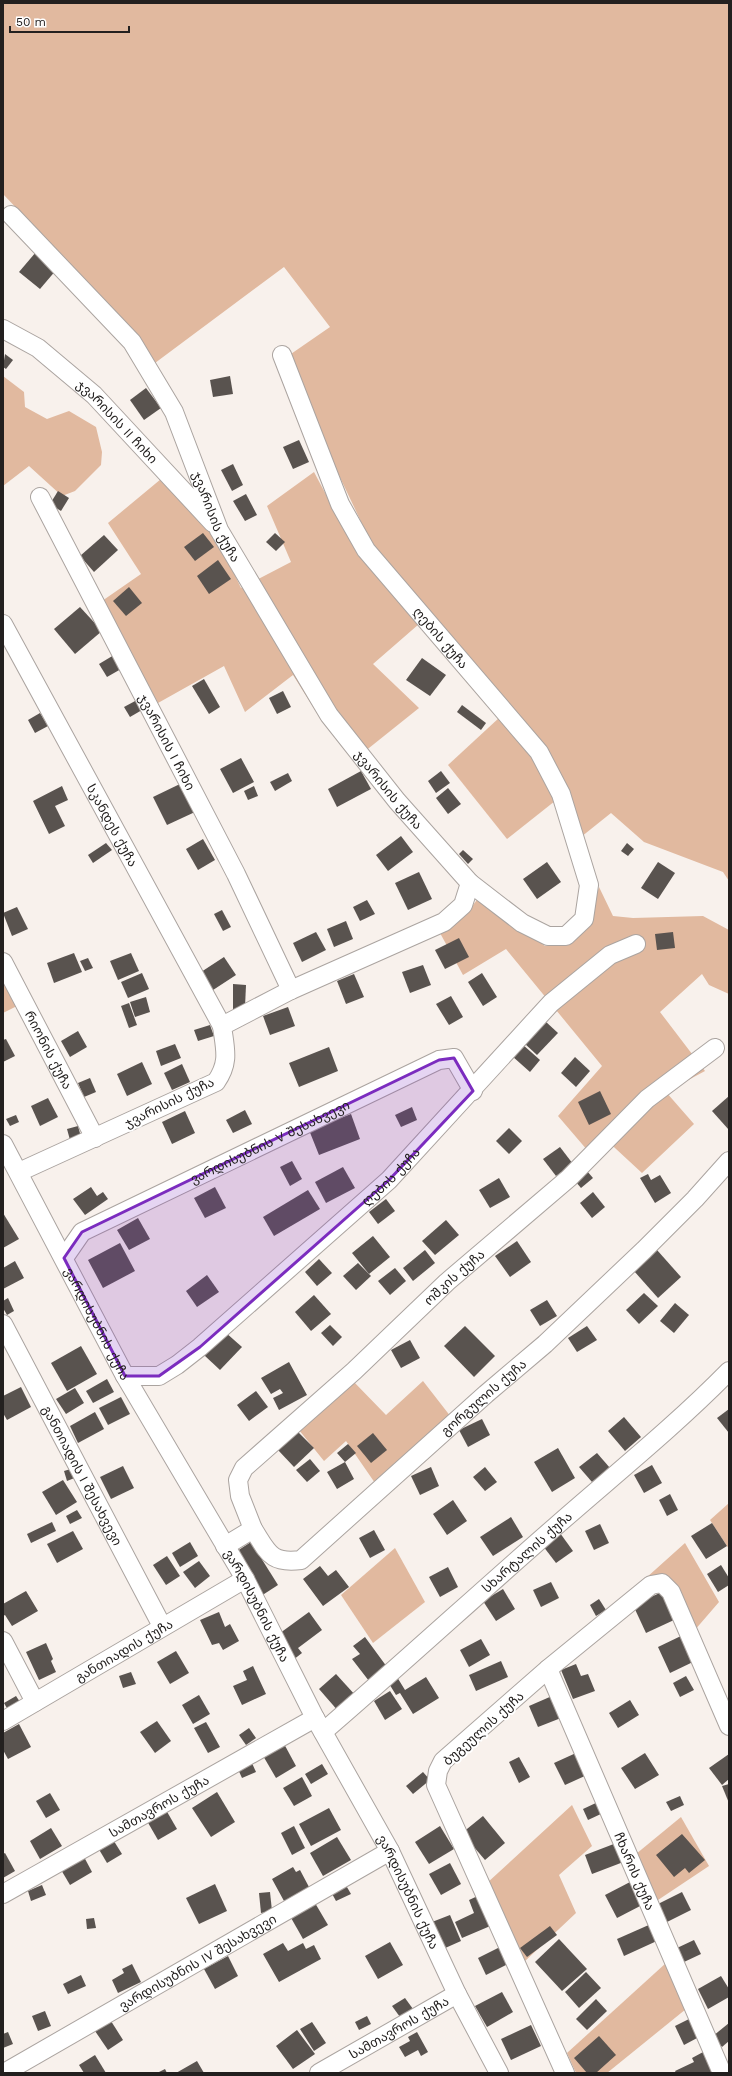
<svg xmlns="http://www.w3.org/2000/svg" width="732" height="2076" font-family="'Work Sans','Noto Sans Georgian',sans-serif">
<rect width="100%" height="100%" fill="#f8f1ec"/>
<g fill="#e1b99f">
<polygon points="3,3 729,3 729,881 723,872 644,842 611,813 581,837 566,797 375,551 336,469 288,356 330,327 284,267 155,363 133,331 3,194"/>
<polygon points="3,376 24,392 25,407 47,419 69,411 96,427 102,452 101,465 75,491 62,496 29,466 3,486"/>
<polygon points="314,472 358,555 419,624 373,664 419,708 354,760 315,710 293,675 245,712 224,666 158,703 102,601 141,574 108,523 161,479 212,527 241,588 291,562 267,506"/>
<polygon points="500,717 535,758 555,801 507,839 448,765"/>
<polygon points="599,887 613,916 633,918 703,916 729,930 729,994 709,985 702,974 660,1012 705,1071 666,1092 694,1124 642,1173 602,1136 588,1151 558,1116 602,1066 506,949 463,975 440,933 465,916 479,897 545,946 565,946 586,929"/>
<polygon points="3,974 17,1006 3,1013"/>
<polygon points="353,1381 386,1415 423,1381 451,1417 375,1483 346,1441 324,1461 299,1430"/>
<polygon points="729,1503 729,1549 710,1520"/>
<polygon points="685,1543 719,1602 694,1631 661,1576 646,1578"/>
<polygon points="395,1548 425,1602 373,1643 341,1595"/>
<polygon points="572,1805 592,1846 559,1875 576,1913 524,1962 487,1883"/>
<polygon points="681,1817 709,1866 655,1902 636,1854"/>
<polygon points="666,1963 686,2009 607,2073 576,2073 567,2053"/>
</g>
<g fill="#59534f">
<polygon points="36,252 57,269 40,289 19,272"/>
<polygon points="5,354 13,360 6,369 3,367"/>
<polygon points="230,376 233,394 213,397 210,380"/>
<polygon points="146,388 161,408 144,420 130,400"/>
<polygon points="299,440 309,462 293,469 283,447"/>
<polygon points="233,464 243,485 232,491 221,470"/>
<polygon points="58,491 69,498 61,511 50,504"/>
<polygon points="246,494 257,515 245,521 233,501"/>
<polygon points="203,533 214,547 195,561 184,547"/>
<polygon points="275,533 285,542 276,551 266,542"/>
<polygon points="104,535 118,550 94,572 80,556"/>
<polygon points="218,560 231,579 209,594 197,576"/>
<polygon points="129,587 142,603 126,616 113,601"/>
<polygon points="80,607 102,631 75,654 54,629"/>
<polygon points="114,655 121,669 107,677 99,664"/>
<polygon points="422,658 446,675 430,696 406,680"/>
<polygon points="204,679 220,707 209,714 192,686"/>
<polygon points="283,691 291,707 277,714 269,698"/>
<polygon points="137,700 142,710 130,717 124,707"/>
<polygon points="462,705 486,723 481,730 457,712"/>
<polygon points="40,713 48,726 35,733 28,720"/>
<polygon points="241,758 254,782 233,793 220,769"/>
<polygon points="361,771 371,789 337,807 328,789"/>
<polygon points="441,771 450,783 436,793 428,781"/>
<polygon points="288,773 292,781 275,791 270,782"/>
<polygon points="182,783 195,812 167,825 153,797"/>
<polygon points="62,786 68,800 55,806 65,826 49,834 33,801"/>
<polygon points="254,786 258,796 248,800 244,791"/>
<polygon points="448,788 461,804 448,814 436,798"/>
<polygon points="401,836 413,852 388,871 376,855"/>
<polygon points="203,839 215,860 198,870 186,849"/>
<polygon points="106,843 112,850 93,863 88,855"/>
<polygon points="627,843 634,849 628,856 621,851"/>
<polygon points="463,850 473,859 468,864 459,854"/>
<polygon points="547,862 561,882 537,899 523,879"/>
<polygon points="658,862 675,873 658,899 641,888"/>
<polygon points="419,872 432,899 408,910 395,883"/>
<polygon points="367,900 375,914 360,921 353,907"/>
<polygon points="17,907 28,929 12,936 3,913"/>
<polygon points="222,910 231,927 223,931 214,914"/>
<polygon points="346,921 353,939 334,947 327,929"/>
<polygon points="316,932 326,950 302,962 293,943"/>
<polygon points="673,932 675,948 657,950 655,934"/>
<polygon points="459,938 469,957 445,969 435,950"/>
<polygon points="74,953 82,972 54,983 47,963"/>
<polygon points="131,953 139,971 118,980 110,961"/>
<polygon points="224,957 236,975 210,992 198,974"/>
<polygon points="88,958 93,968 85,971 80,961"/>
<polygon points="423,965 431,985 410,993 402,972"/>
<polygon points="142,973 149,989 128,998 121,982"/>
<polygon points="482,973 497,997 483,1006 468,982"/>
<polygon points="354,974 364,997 346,1004 337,981"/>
<polygon points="233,984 246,985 245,1007 233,1010"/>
<polygon points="451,996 463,1017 449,1025 436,1004"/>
<polygon points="146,997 150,1012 135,1017 130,1002"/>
<polygon points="129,1003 137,1025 129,1028 121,1006"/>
<polygon points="288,1007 295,1026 270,1035 263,1016"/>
<polygon points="545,1021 558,1033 537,1055 524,1043"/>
<polygon points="210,1025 214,1036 198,1041 194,1030"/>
<polygon points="78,1031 87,1047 70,1057 61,1041"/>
<polygon points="6,1039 15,1056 3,1062 3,1040"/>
<polygon points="175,1044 181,1058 161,1066 156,1051"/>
<polygon points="522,1044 540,1060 530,1072 512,1056"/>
<polygon points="329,1047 338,1071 299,1087 289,1063"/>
<polygon points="575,1057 590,1071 576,1087 561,1073"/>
<polygon points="142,1062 152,1084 127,1096 117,1074"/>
<polygon points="182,1064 190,1082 172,1090 164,1073"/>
<polygon points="90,1078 96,1092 84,1097 78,1083"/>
<polygon points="600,1091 611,1114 589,1125 578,1102"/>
<polygon points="729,1096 729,1130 712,1111"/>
<polygon points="48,1098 58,1117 40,1126 31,1106"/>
<polygon points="412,1107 417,1120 401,1127 395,1115"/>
<polygon points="245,1110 252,1124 233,1133 226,1120"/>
<polygon points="185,1111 195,1133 172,1144 162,1122"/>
<polygon points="351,1114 360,1139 319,1155 309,1130"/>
<polygon points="16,1115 19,1122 10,1126 6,1119"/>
<polygon points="78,1126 81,1137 70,1140 67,1129"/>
<polygon points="509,1128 522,1141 509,1154 496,1141"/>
<polygon points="560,1147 573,1164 556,1176 543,1159"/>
<polygon points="292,1161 302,1179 290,1186 280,1167"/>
<polygon points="343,1167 355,1188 326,1203 315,1182"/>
<polygon points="587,1171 593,1178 581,1188 575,1181"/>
<polygon points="648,1174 651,1180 660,1175 671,1193 655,1203 640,1178"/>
<polygon points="499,1178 510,1197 490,1208 479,1190"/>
<polygon points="91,1187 97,1196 103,1192 108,1199 85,1215 73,1199"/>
<polygon points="215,1187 226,1208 205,1218 194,1198"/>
<polygon points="308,1190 320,1209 274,1236 263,1217"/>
<polygon points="593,1192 605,1207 592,1218 580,1203"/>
<polygon points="386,1199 395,1211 378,1224 369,1212"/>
<polygon points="3,1213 19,1239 3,1248"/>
<polygon points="138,1218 150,1239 129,1250 117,1230"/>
<polygon points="446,1220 459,1235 435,1255 422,1241"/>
<polygon points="373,1236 390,1257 369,1274 352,1253"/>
<polygon points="517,1241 531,1262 510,1277 495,1256"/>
<polygon points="120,1243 135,1271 103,1288 88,1260"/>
<polygon points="425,1250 435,1263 413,1281 403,1268"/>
<polygon points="657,1250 681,1277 658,1298 634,1271"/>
<polygon points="319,1259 332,1273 317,1286 305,1272"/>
<polygon points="15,1261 24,1278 3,1289 3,1268"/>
<polygon points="358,1263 371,1276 356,1290 343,1276"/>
<polygon points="395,1268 406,1281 390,1295 378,1281"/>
<polygon points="207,1275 219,1292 197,1307 186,1291"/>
<polygon points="644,1293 658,1306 639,1324 626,1310"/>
<polygon points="314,1295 331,1314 311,1331 295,1312"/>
<polygon points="8,1298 14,1311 7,1315 3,1308 3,1301"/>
<polygon points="547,1300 557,1316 540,1326 530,1310"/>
<polygon points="675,1303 689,1315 674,1333 660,1321"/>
<polygon points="330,1325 342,1337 333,1346 321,1333"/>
<polygon points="465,1326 495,1356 474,1377 444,1346"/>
<polygon points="587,1326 597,1340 577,1352 568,1338"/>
<polygon points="225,1332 242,1347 220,1370 204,1355"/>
<polygon points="410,1340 420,1358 401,1368 391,1350"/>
<polygon points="81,1346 97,1374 67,1391 51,1363"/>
<polygon points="289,1362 307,1395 279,1410 273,1398 283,1393 280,1389 271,1394 261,1378"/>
<polygon points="107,1379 114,1392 93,1403 86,1391"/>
<polygon points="21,1387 31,1407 7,1420 3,1413 3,1396"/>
<polygon points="75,1388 84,1403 66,1414 56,1399"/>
<polygon points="256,1391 268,1407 249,1421 237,1405"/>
<polygon points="121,1397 130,1414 108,1425 99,1408"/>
<polygon points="729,1409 729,1433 717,1418"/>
<polygon points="95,1412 104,1429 78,1443 70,1426"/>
<polygon points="624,1417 641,1437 625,1451 608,1431"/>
<polygon points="482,1419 490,1435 468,1447 459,1430"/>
<polygon points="297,1431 314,1448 294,1467 278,1450"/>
<polygon points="373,1433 387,1450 371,1463 357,1446"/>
<polygon points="348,1444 356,1453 345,1462 354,1479 337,1489 327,1472 345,1462 337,1453"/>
<polygon points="558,1448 575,1478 552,1492 534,1462"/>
<polygon points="597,1453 610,1468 592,1482 579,1467"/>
<polygon points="310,1459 320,1471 307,1482 296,1470"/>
<polygon points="652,1465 662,1483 644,1493 634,1475"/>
<polygon points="123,1466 134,1488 111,1499 100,1477"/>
<polygon points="431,1467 439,1486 420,1495 411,1476"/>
<polygon points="485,1467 497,1482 485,1491 473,1477"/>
<polygon points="74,1468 77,1477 67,1481 64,1471"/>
<polygon points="63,1480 77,1502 56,1515 42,1492"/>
<polygon points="670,1494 678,1510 667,1516 659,1500"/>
<polygon points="453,1500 467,1521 447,1535 433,1514"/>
<polygon points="77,1510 82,1518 70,1524 66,1516"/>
<polygon points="511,1517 523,1537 493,1556 480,1537"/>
<polygon points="52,1522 56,1531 31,1543 27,1534"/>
<polygon points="712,1523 727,1546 706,1559 691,1536"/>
<polygon points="600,1524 609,1543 594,1550 585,1531"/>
<polygon points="374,1530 385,1550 370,1558 359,1538"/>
<polygon points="73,1531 83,1549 57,1563 47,1544"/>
<polygon points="560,1533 573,1551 556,1563 543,1546"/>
<polygon points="190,1542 198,1556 180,1567 172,1553"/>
<polygon points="251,1542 278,1585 261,1596 234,1553"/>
<polygon points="167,1556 180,1576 166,1585 153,1565"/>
<polygon points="199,1561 210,1576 195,1588 183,1572"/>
<polygon points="721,1565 729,1578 729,1585 718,1592 707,1574"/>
<polygon points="320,1566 328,1576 336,1570 349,1587 323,1606 303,1579"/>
<polygon points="448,1567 458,1587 440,1597 429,1577"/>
<polygon points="551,1582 559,1598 541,1607 533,1590"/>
<polygon points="503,1589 515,1609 496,1621 483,1601"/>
<polygon points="26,1591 38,1611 12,1626 5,1615 3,1616 3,1604"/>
<polygon points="662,1592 674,1620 646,1633 633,1605"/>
<polygon points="599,1599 606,1610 596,1616 590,1605"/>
<polygon points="219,1612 225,1627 230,1624 239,1641 223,1650 219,1643 212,1645 200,1620"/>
<polygon points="309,1612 322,1630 298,1648 302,1653 293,1660 276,1636"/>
<polygon points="683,1635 695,1661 670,1673 658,1647"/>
<polygon points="365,1637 387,1667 369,1681 352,1659 360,1654 353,1646"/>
<polygon points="481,1639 490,1655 469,1667 460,1650"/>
<polygon points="46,1643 53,1659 51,1661 56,1672 39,1680 26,1652"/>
<polygon points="176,1651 189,1673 170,1684 157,1662"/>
<polygon points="501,1661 508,1677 476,1691 469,1675"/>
<polygon points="576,1664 581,1676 588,1674 595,1691 573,1699 561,1670"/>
<polygon points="253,1666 266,1694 242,1705 233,1686 247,1680 243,1671"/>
<polygon points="131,1672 136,1684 123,1688 119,1676"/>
<polygon points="336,1674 356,1696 339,1712 319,1689"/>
<polygon points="686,1676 694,1690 680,1697 673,1683"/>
<polygon points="397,1677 405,1690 426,1677 439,1698 413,1714 400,1693 396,1695 388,1682"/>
<polygon points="390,1691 402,1709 385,1720 374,1701"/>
<polygon points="199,1695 210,1714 193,1724 182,1705"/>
<polygon points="16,1696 20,1702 8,1710 4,1703"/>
<polygon points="552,1696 561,1718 538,1727 529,1706"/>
<polygon points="630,1700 639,1715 618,1728 609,1713"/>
<polygon points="157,1721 171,1741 155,1753 140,1732"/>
<polygon points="206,1722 220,1747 208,1753 194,1728"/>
<polygon points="19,1724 31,1747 8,1759 3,1750 3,1733"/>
<polygon points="249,1728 256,1738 246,1745 239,1735"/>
<polygon points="283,1742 296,1766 276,1778 262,1754"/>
<polygon points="576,1753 587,1775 565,1785 554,1763"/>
<polygon points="645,1753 659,1775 635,1789 621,1768"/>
<polygon points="729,1754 729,1779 722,1785 709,1768"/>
<polygon points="519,1757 530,1777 519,1783 509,1762"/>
<polygon points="251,1761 256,1772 242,1778 237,1767"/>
<polygon points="322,1764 328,1774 311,1784 305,1774"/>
<polygon points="423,1772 430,1780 413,1794 406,1786"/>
<polygon points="302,1777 312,1796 294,1806 283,1788"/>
<polygon points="729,1784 729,1803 722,1786"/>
<polygon points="217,1792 235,1822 211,1837 192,1808"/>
<polygon points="50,1793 60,1810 46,1818 36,1801"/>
<polygon points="680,1796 684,1805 671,1811 666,1802"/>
<polygon points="598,1802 603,1813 588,1820 583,1809"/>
<polygon points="329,1808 341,1830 311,1846 299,1824"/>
<polygon points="166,1810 177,1829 158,1840 147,1821"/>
<polygon points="483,1816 505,1843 485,1860 462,1833"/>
<polygon points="294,1826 305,1848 292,1855 281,1833"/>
<polygon points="440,1826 454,1849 429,1864 415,1842"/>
<polygon points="51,1828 62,1846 40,1859 30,1841"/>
<polygon points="682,1834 705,1860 689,1873 685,1868 674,1877 656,1855"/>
<polygon points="337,1837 351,1860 323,1876 310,1853"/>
<polygon points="112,1838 122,1854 107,1863 97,1846"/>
<polygon points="619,1842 626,1861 592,1874 585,1855"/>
<polygon points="5,1853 15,1871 3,1878 3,1854"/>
<polygon points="83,1855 92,1872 70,1885 60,1868"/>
<polygon points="450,1863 461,1884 441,1895 429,1874"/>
<polygon points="293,1867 296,1872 300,1870 309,1887 284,1901 272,1879"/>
<polygon points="632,1881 644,1904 617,1918 605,1895"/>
<polygon points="344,1882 351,1894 336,1901 330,1890"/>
<polygon points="215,1884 227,1911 199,1924 186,1898"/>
<polygon points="42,1885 46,1895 31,1901 28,1891"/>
<polygon points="270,1892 272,1911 261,1913 259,1893"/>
<polygon points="682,1892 691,1910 667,1922 658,1904"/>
<polygon points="482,1894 495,1924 462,1938 455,1922 474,1913 469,1900"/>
<polygon points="315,1903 328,1925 303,1939 290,1916"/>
<polygon points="450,1915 461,1941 443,1949 432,1922"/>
<polygon points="94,1918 96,1928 87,1929 86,1919"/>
<polygon points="651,1924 659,1940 624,1956 617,1939"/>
<polygon points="550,1926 557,1935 527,1957 520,1948"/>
<polygon points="559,1939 587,1969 562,1991 535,1962"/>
<polygon points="694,1940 701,1954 684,1962 677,1948"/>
<polygon points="390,1942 403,1965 378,1979 365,1956"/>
<polygon points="283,1943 288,1951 303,1943 306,1949 314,1945 321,1959 279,1982 263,1954"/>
<polygon points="500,1947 508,1964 486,1975 478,1958"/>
<polygon points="228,1956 238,1976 215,1989 204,1969"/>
<polygon points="132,1964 141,1982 118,1993 112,1980 124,1973 122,1969"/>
<polygon points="586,1972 601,1988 579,2008 565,1992"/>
<polygon points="81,1975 86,1986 68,1994 63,1984"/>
<polygon points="721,1976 729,1989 729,1997 708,2009 698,1989"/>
<polygon points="502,1992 513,2012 487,2027 475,2006"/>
<polygon points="405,1998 413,2009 400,2017 392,2006"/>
<polygon points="596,1999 607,2011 587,2030 576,2019"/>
<polygon points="45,2011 51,2026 38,2031 32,2016"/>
<polygon points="367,2016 371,2024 359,2030 355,2022"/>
<polygon points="691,2018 699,2037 684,2045 675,2026"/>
<polygon points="111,2021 123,2040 108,2050 95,2031"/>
<polygon points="312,2022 326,2043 314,2051 300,2029"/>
<polygon points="729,2023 729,2041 722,2047 713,2036"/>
<polygon points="531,2025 541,2046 511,2060 501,2039"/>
<polygon points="297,2030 315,2054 293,2069 276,2046"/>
<polygon points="8,2032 13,2044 3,2048 3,2034"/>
<polygon points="417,2032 428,2052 421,2056 418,2050 405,2057 399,2047 410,2041 408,2037"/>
<polygon points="599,2036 616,2055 596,2073 587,2073 574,2058"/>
<polygon points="705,2051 715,2073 676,2073 675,2071 694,2062 692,2058"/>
<polygon points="95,2055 106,2073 84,2073 79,2065"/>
<polygon points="197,2061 204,2073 176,2073"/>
<polygon points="165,2069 167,2073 157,2073"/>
</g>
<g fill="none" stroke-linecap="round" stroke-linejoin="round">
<g stroke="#aba4a0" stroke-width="20">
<g id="minor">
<path id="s1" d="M 11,215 L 132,342 L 174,412 L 219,530 L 329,715 L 397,801 L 470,883 L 463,905 L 444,922 L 291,990 L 222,1026 C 225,1049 230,1062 216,1082 L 19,1172"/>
<path id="s2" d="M 3,329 L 38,348 L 94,395 L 213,523"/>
<path id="s3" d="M 282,355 L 340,504 L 366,550 L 539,752 L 561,794 L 589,885 L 584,919 L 566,936 L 548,936 L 522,923 L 470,883"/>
<path id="s4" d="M 40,497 L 236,874 L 291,990"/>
<path id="s5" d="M 3,624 L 222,1026"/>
<path id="s6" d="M 3,962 L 95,1138"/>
<path id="s7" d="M 3,1144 L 125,1376 L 245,1579 L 315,1718 L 390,1851 L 457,1994 L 499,2073"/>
<path id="s8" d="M 64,1258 L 82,1232 L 439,1060 L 454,1058 L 473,1091"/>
<path id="s9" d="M 3,1324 L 162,1626"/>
<path id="s10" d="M 125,1376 L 159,1376 L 177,1365 L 200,1347 L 389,1180 L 551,1003 L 610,955 L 636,944"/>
<path id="s11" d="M 253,1529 L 240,1496 L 238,1480 L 244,1468 L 354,1371 L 447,1282 L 569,1178 L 647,1099 L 715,1048"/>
<path id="s12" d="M 225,1546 L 253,1529 C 268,1552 270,1564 301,1560 L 486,1394 L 545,1344 L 644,1250 L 695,1199 L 729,1161"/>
<polyline points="3,1641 35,1702"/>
<path id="s13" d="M 548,1669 L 722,2073"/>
<path id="s14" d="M 3,1721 L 245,1579"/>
<path id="s15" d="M 323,1732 C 402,1664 478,1594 556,1526 C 614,1475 675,1426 729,1371"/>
<path id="s16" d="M 3,1894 L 315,1718"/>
<path id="s17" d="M 4,2073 L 390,1851"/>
<path id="s18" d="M 319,2073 L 457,1994"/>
<polyline points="565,2073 436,1785 438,1771 443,1761 548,1669 651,1585 662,1583 671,1592 729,1726"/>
</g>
</g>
<use href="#minor" stroke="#fff" stroke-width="18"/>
</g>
<path fill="#7b2cbf" fill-opacity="0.2" stroke="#7b2cbf" stroke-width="3" stroke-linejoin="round" d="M 454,1058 L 473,1091 L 389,1180 L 200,1347 L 159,1376 L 125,1376 L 64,1258 L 82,1232 L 439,1060 Z"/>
<g text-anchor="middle" stroke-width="4" stroke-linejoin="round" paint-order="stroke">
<g font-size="13" fill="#23201f" stroke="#fff">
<text dy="5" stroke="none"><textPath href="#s2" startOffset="148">ჯვარისის II ჩიხი</textPath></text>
<text dy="5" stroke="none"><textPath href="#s1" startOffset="370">ჯვარისის ქუჩა</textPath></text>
<text dy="5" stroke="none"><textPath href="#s3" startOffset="328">ღების ქუჩა</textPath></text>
<text dy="5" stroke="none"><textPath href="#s4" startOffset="276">ჯვარისის I ჩიხი</textPath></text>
<text dy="5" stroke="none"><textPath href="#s1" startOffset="694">ჯვარისის ქუჩა</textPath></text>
<text dy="5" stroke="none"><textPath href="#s5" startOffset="229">სკანდეს ქუჩა</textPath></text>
<text dy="5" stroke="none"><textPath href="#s6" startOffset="99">რიონის ქუჩა</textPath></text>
<text transform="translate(169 1102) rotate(-26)" y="5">ჯვარისის ქუჩა</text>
<text dy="5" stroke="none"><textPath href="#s8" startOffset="240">ვარდისუბნის V შესახვევი</textPath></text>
<text dy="5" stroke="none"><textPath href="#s10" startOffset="340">ღების ქუჩა</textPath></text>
<text dy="5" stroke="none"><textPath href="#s11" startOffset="349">ოშკის ქუჩა</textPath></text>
<text dy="5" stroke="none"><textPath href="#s7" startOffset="203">ვარდისუბნის ქუჩა</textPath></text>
<text dy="5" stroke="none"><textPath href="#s12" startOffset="340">გორგულის ქუჩა</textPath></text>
<text dy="5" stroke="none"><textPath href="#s9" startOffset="171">განთიადის I შესახვევი</textPath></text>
<text dy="5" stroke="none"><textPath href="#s15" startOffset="272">სხარტალის ქუჩა</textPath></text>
<text dy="5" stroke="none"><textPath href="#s7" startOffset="527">ვარდისუბნის ქუჩა</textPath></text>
<text dy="5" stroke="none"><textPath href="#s14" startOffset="140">განთიადის ქუჩა</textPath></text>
<text transform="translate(483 1728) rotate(-42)" y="5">ბუგეულის ქუჩა</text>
<text dy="5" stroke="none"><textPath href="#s16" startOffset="179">სამთავროს ქუჩა</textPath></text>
<text dy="5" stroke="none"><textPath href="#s13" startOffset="220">ჩხარის ქუჩა</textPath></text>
<text dy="5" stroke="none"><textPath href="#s7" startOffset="851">ვარდისუბნის ქუჩა</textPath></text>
<text dy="5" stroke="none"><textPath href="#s17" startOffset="223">ვარდისუბნის IV შესახვევი</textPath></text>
<text dy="5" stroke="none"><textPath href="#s18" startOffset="92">სამთავროს ქუჩა</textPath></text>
</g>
</g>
<rect width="732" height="2076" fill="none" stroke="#23201f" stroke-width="8"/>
<path d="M10 26v6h119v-6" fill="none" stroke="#23201f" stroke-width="2"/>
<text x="16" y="26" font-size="12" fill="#23201f" stroke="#ffffff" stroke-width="3" paint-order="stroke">50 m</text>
</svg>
